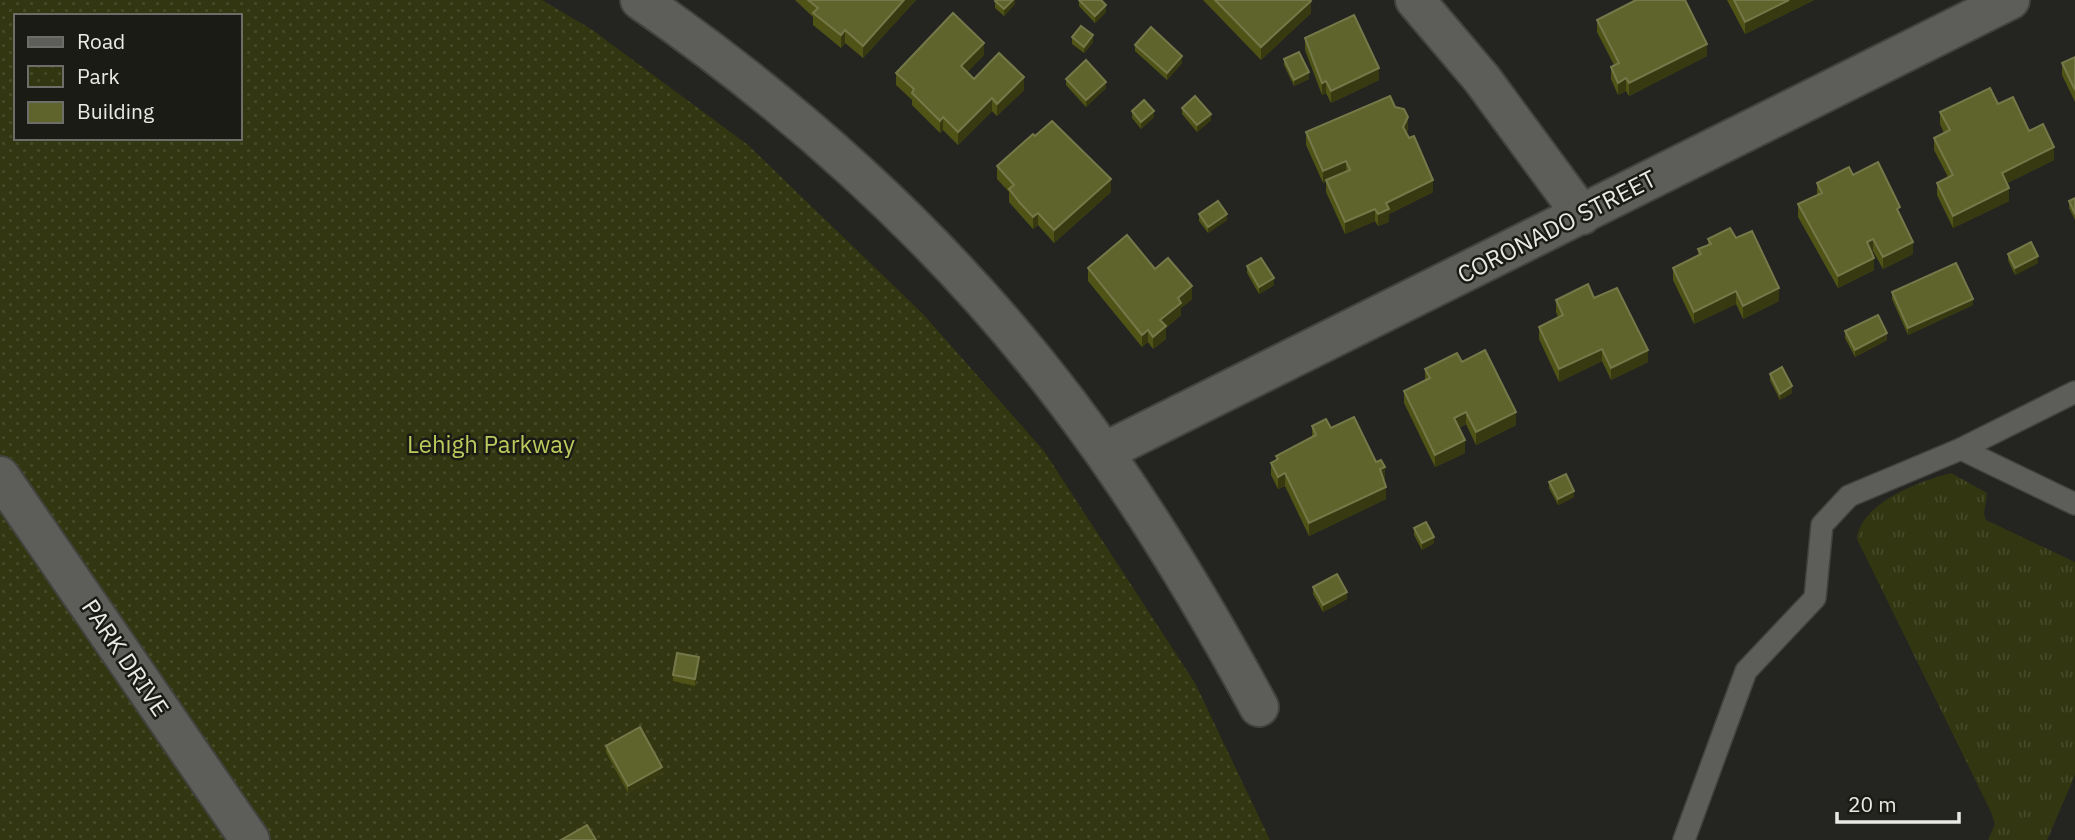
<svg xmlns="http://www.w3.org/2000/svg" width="2075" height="840" font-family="'IBM Plex Sans',sans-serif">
<defs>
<pattern id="grass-tufts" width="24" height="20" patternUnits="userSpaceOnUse" patternTransform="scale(1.75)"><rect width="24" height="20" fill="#323611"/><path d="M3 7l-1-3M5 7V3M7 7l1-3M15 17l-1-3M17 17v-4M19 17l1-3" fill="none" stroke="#464a28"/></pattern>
<pattern id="park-dots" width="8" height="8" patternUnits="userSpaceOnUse" patternTransform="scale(1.75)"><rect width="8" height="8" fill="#323611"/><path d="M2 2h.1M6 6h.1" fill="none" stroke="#464a28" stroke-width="1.8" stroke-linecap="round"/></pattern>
</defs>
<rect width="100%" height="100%" fill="#242520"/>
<path fill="url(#grass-tufts)" d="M 1951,473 L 1987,493 L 1984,514 L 1986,520 L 2075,562 L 2075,775 L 2047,840 L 1988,840 L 1995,824 L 1991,812 L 1857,539 C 1860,503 1920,481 1951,473 Z"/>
<path fill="url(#park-dots)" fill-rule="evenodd" d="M 0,0 L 542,0 L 591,29 L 748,145 L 923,314 L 1044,451 L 1195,683 L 1270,840 L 0,840 ZM 16,16 L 240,16 L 240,138 L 16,138 Z"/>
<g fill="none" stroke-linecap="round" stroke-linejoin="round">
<g stroke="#42433e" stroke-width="24">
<g id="service">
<polyline points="1961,449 2075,504"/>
<polyline points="1684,840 1746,671 1815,598 1822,525 1849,496 1961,449 2075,392"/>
</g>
</g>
<g stroke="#42433e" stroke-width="42">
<g id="minor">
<path d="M 640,0 C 800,111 949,246 1067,402 C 1140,498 1202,601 1259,707"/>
<polyline points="1415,0 1482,79 1582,215"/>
<polyline points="1104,452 2010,0"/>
<polyline points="0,476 250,840"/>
</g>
</g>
<use href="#service" stroke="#5d5e59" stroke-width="21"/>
<use href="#minor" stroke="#5d5e59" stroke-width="38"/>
</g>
<g fill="#4f5316">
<polygon points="795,0 916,0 863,58 845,43 841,48 813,25 813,17"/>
<polygon points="1015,0 1015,4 1004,16 995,8 995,1"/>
<polygon points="1079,0 1106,12 1095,23 1079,6"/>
<polygon points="1203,0 1310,0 1311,13 1261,60"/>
<polygon points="1727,0 1814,0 1745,34"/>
<polygon points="1597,20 1707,56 1629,96 1626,91 1618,95 1611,79 1611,67 1614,65 1597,32"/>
<polygon points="1072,37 1093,42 1084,53 1072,44"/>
<polygon points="1305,38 1379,80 1331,103 1326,93 1322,95 1305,50"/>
<polygon points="1135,45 1182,63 1167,80 1135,51"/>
<polygon points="984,55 967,72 974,79 1024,90 997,116 992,111 958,145 943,130 940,133 912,105 912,100 896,85 896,73"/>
<polygon points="2075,57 2075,102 2062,75 2062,63"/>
<polygon points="1284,59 1309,79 1294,86 1284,65"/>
<polygon points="1066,79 1106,88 1086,107 1066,85"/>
<polygon points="1998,104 2029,131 2054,160 2007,183 2009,201 1953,228 1937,195 1937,183 1948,177 1934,150 1934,138 1944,133 1940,124 1940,112"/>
<polygon points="1395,107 1408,130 1406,133 1433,192 1389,214 1389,222 1378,226 1375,221 1345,234 1326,192 1326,182 1323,183 1306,145 1306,132"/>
<polygon points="1182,108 1211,120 1197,132 1182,114"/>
<polygon points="1132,111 1154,117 1141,129 1132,118"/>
<polygon points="997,166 1111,192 1054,243 1038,225 1033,229 1009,202 1009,192 997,179"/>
<polygon points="1853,175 1900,216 1913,254 1883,269 1873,251 1872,252 1874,270 1838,288 1798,217 1798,204 1817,195 1817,183"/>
<polygon points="2075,198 2075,220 2069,208 2069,201"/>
<polygon points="1199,214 1227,220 1208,233 1199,221"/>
<polygon points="1736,238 1779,301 1743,319 1736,304 1694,324 1673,280 1673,268 1698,256 1698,249 1708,245 1708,239"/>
<polygon points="2008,254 2038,263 2015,275 2008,260"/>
<polygon points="1247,266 1274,285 1259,294 1247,273"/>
<polygon points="1088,268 1155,269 1192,299 1181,308 1181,315 1166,328 1166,339 1153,349 1148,342 1142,347 1088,281"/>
<polygon points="1892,292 1973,305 1908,335 1892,299"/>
<polygon points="1594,298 1648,362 1611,380 1602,361 1559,382 1539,339 1539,327 1558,317 1556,312 1556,300"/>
<polygon points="1845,331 1887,340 1855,357 1845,338"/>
<polygon points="1462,362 1516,425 1476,445 1466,424 1459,428 1465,453 1435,467 1404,403 1404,391 1425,381 1425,369"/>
<polygon points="1770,374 1792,393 1780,400 1770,380"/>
<polygon points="1312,426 1331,428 1385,479 1384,480 1386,499 1309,536 1285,486 1278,489 1271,475 1271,463 1276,460 1276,456 1312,438"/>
<polygon points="1549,482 1574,497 1558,505 1549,488"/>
<polygon points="1414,528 1434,543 1422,550 1414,535"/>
<polygon points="1313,587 1347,599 1323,612 1313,594"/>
<polygon points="699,664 695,686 673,681 673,675"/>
<polygon points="606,746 662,774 628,793 606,752"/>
</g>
<g fill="#373a10">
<polygon points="904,0 916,0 863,58 863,46"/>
<polygon points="1013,0 1015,0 1015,4 1004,16 1004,9"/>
<polygon points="1789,0 1814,0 1745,34 1745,22"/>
<polygon points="1311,1 1311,13 1261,60 1261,47"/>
<polygon points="1106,5 1106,12 1095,23 1095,16"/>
<polygon points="845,30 845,43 841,48 841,35"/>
<polygon points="1093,35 1093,42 1084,53 1084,47"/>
<polygon points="984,43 984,55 961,79 961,66"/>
<polygon points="1707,44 1707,56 1629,96 1629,83"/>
<polygon points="1182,56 1182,63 1167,80 1167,73"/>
<polygon points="1379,68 1379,80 1331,103 1331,91"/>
<polygon points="1309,72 1309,79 1294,86 1294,80"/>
<polygon points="1024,77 1024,90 997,116 997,104"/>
<polygon points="1626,78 1626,91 1618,95 1618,83"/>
<polygon points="1326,81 1326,93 1322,95 1322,83"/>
<polygon points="1106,82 1106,88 1086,107 1086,100"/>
<polygon points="992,98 992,111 958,145 958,132"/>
<polygon points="1154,111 1154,117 1141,129 1141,122"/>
<polygon points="1211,114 1211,120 1197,132 1197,125"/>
<polygon points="943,117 943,130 940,133 940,121"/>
<polygon points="1408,117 1408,130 1403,139 1403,127"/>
<polygon points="2054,147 2054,160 2002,186 2002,173"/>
<polygon points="1346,161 1346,173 1323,183 1323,171"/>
<polygon points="1111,179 1111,192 1054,243 1054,230"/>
<polygon points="1433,180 1433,192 1389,214 1389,222 1378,226 1378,214 1386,203"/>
<polygon points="2009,188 2009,201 1953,228 1953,216"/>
<polygon points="1375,209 1375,221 1345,234 1345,222"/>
<polygon points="1038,213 1038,225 1033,229 1033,217"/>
<polygon points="1227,214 1227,220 1208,233 1208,227"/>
<polygon points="1873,239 1873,251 1867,255 1867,242"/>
<polygon points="1913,242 1913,254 1883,269 1883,257"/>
<polygon points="2038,256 2038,263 2015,275 2015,268"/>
<polygon points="1874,258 1874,270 1838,288 1838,276"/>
<polygon points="1274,278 1274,285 1259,294 1259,287"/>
<polygon points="1192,286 1192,299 1181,308 1181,315 1166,328 1166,339 1153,349 1153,337 1160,320 1178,298"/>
<polygon points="1779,288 1779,301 1743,319 1743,306"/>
<polygon points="1736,291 1736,304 1694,324 1694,312"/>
<polygon points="1973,299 1973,305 1908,335 1908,328"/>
<polygon points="1148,330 1148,342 1142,347 1142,335"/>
<polygon points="1887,333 1887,340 1855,357 1855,350"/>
<polygon points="1602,349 1602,361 1559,382 1559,369"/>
<polygon points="1648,350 1648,362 1611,380 1611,368"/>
<polygon points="1792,386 1792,393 1780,400 1780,394"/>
<polygon points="1466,412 1466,424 1454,430 1454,418"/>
<polygon points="1516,412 1516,425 1476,445 1476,432"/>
<polygon points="1465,440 1465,453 1435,467 1435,455"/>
<polygon points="1385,467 1385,479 1380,482 1380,469"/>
<polygon points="1285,473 1285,486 1278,489 1278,477"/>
<polygon points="1386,487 1386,499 1309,536 1309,523"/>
<polygon points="1574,491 1574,497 1558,505 1558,499"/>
<polygon points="1434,537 1434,543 1422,550 1422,543"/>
<polygon points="1347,592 1347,599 1323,612 1323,605"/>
<polygon points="699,657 699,664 695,686 695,679"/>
<polygon points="662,767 662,774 628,793 628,786"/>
</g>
<g fill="#5f642c" stroke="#757949" stroke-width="2">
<polygon points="808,0 904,0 863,46 845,30 841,35 813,13 818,8"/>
<polygon points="996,0 1013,0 1004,9 995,1"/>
<polygon points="1079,0 1101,0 1106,5 1095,16"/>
<polygon points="1215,0 1310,0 1311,1 1261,47"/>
<polygon points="1636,0 1685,0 1707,44 1629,83 1626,78 1618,83 1611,67 1619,63 1597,20"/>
<polygon points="1734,0 1789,0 1745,22"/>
<polygon points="953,13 984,43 961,66 974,79 999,53 1024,77 997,104 992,98 958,132 943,117 940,121 912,93 914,89 896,73"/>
<polygon points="1354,15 1379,68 1331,91 1326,81 1322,83 1305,38"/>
<polygon points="1081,26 1093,35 1084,47 1072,37"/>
<polygon points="1151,27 1182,56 1167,73 1135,45"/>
<polygon points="1299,52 1309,72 1294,80 1284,59"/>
<polygon points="2075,57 2075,90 2062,63"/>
<polygon points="1086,60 1106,82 1086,100 1066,79"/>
<polygon points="1990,88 1998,104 2013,97 2029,131 2043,124 2054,147 2002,173 2009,188 1953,216 1937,183 1953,175 1934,138 1950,130 1940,112"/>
<polygon points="1195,96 1211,114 1197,125 1182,108"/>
<polygon points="1390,96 1395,107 1404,109 1408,117 1403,127 1409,138 1414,136 1433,180 1386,203 1389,209 1378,214 1375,209 1345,222 1326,180 1350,170 1346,161 1323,171 1306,132"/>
<polygon points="1144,100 1154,111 1141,122 1132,111"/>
<polygon points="1052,121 1111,179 1054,230 1038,213 1033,217 1020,203 1009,189 1014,185 997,166 1033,134 1035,136"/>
<polygon points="1878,162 1900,207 1897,209 1913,242 1883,257 1873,239 1867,242 1874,258 1838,276 1798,204 1822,193 1817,183 1849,167 1853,175"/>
<polygon points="2075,198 2075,214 2069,201"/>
<polygon points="1218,201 1227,214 1208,227 1199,214"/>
<polygon points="1730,228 1736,238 1752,231 1779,288 1743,306 1736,291 1694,312 1673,268 1701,254 1698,249 1711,244 1708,239"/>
<polygon points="1127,235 1155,269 1168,258 1192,286 1178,298 1181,303 1160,320 1166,326 1153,337 1148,330 1142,335 1088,268"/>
<polygon points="2031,242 2038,256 2015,268 2008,254"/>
<polygon points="1261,258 1274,278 1259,287 1247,266"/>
<polygon points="1956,263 1973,299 1908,328 1892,292"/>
<polygon points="1588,284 1594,298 1617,288 1648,350 1611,368 1602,349 1559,369 1539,327 1563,315 1556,300"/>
<polygon points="1878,315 1887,333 1855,350 1845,331"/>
<polygon points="1485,350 1516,412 1476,432 1466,412 1454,418 1465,440 1435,455 1404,391 1430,378 1425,369 1457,353 1462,362"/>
<polygon points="1782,367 1792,386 1780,394 1770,374"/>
<polygon points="1354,417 1376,462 1381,460 1385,467 1380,469 1386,487 1309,523 1285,473 1278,477 1271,463 1278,459 1276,456 1316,435 1312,426 1326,419 1331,428"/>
<polygon points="1566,474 1574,491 1558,499 1549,482"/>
<polygon points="1426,522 1434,537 1422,543 1414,528"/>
<polygon points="1337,574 1347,592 1323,605 1313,587"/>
<polygon points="677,653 699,657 695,679 673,675"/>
<polygon points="640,727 662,767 628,786 606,746"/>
<polygon points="587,825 596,840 561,840"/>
</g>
<g text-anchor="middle" stroke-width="5" stroke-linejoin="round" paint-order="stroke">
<g font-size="24" fill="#e9eae6" stroke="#1b1b16">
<text transform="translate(1557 227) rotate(-27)" y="8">CORONADO STREET</text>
<text transform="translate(125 658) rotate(56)" y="8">PARK DRIVE</text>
</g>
<g font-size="24" fill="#bdc95c" stroke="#1b1b16">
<text x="491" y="453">Lehigh Parkway</text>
</g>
</g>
<rect x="14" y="14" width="228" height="126" fill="#1b1b16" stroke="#6d6e69" stroke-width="2"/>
<rect x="28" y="37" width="35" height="10" fill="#5d5e59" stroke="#6d6e69" stroke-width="2"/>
<text x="77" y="49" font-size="21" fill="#e9eae6">Road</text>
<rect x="28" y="66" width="35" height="21" fill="url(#park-dots)" stroke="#6d6e69" stroke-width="2"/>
<text x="77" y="84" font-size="21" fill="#e9eae6">Park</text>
<rect x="28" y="102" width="35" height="21" fill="#5f642c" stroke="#6d6e69" stroke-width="2"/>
<text x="77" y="119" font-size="21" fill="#e9eae6">Building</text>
<path d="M1837 812v10h122v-10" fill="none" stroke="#e9eae6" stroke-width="3.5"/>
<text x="1848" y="812" font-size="21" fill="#e9eae6" stroke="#1b1b16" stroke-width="5" paint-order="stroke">20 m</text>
</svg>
